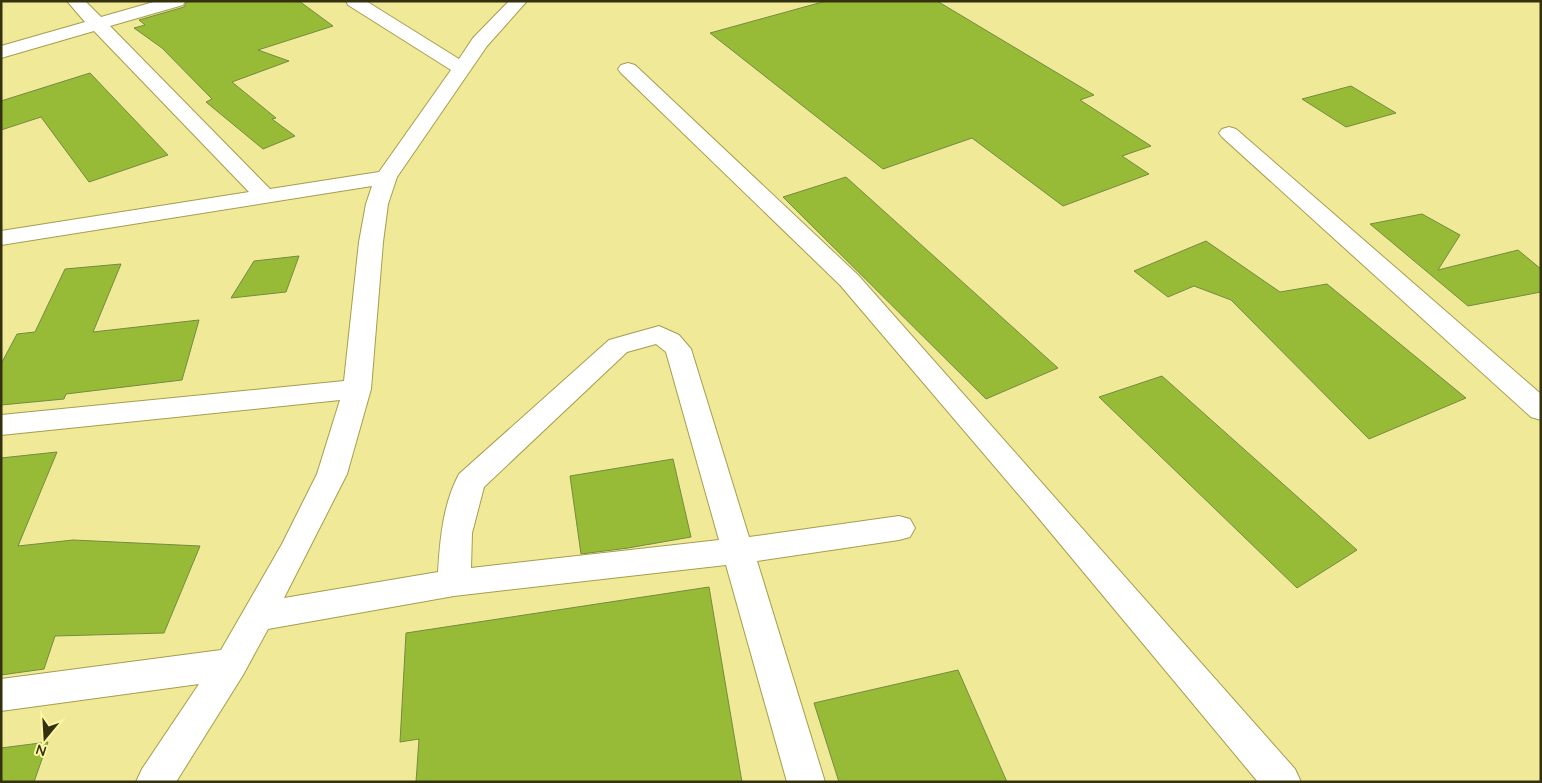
<svg xmlns="http://www.w3.org/2000/svg" width="1542" height="783" font-family="Quicksand,sans-serif">
<rect width="100%" height="100%" fill="#f0e997"/>
<g fill="#97bb36" stroke="#758b42">
<polygon points="187,1 299,1 333,26 258,50 289,61 232,82 276,118 272,119 295,136 263,149 206,102 212,99 162,48 134,28 145,25 139,20 184,7"/>
<polygon points="826,1 937,1 1094,95 1080,100 1151,146 1122,156 1149,174 1063,206 972,138 883,169 710,33"/>
<polygon points="90,73 168,155 89,182 41,117 1,130 1,101"/>
<polygon points="1351,86 1396,113 1346,127 1302,99"/>
<polygon points="846,177 1058,368 986,399 783,197"/>
<polygon points="1422,214 1460,235 1438,270 1518,250 1541,269 1541,292 1468,306 1370,224"/>
<polygon points="1206,241 1280,292 1327,284 1466,398 1369,439 1231,300 1194,286 1168,297 1134,271"/>
<polygon points="299,256 286,292 231,298 254,261"/>
<polygon points="121,264 93,332 199,320 182,380 66,394 64,399 1,405 1,364 17,334 35,332 65,269"/>
<polygon points="1162,376 1357,550 1297,588 1099,397"/>
<polygon points="57,452 18,546 73,540 200,546 164,633 55,636 44,669 1,675 1,458"/>
<polygon points="673,459 691,537 628,548 581,554 570,476"/>
<polygon points="709,587 742,782 416,782 419,739 400,742 406,633"/>
<polygon points="958,670 1007,782 839,782 814,703"/>
<polygon points="48,742 34,782 1,782 1,748"/>
</g>
<g fill="none" stroke-linecap="round" stroke-linejoin="round">
<g stroke="#a59e4e" stroke-width="2">
<g id="minor">
<path d="M 67,1 L 85,1 L 101,17 L 157,1 L 185,1 L 183,5 L 110,26 L 270,189 L 379,172 L 451,70 L 348,5 L 346,1 L 366,1 L 459,59 L 473,38 L 509,1 L 527,1 L 487,46 L 397,177 L 388,204 L 383,242 L 371,389 L 347,474 L 284,598 L 438,572 C 440,539 443,504 459,474 L 609,340 L 659,326 L 679,335 L 691,349 L 749,537 L 899,516 L 910,519 L 915,528 L 910,537 L 899,540 L 757,561 L 825,782 L 787,782 L 726,565 L 454,596 L 268,629 L 243,675 L 176,782 L 136,782 L 142,769 L 199,684 L 1,711 L 1,679 L 221,650 L 282,544 L 317,474 L 340,400 L 1,435 L 1,415 L 344,381 L 359,242 L 366,204 L 372,186 L 1,245 L 1,231 L 249,192 L 94,31 L 1,58 L 1,46 L 85,22 ZM 656,344 L 666,352 L 719,540 L 471,568 L 472,533 L 484,487 L 627,352 Z"/>
<polygon points="628,63 635,65 858,275 1295,769 1301,782 1258,782 1036,515 840,285 621,73 618,69 621,65"/>
<polygon points="1229,127 1236,129 1541,394 1541,420 1531,417 1222,137 1219,133 1222,129"/>
</g>
</g>
<use href="#minor" fill="#fff" fill-rule="evenodd"/>
</g>
<rect width="1542" height="783" fill="none" stroke="#34310f" stroke-width="5"/>
<g transform="translate(45 738) rotate(198)" stroke="#fdf6a4" stroke-width="4" paint-order="stroke">
<path d="M0-4L9 19L0 12L-9 19Z" fill="#34310f"/>
<text y="-8" font-size="14" font-weight="bold" text-anchor="middle" fill="#34310f">N</text>
</g>
</svg>
